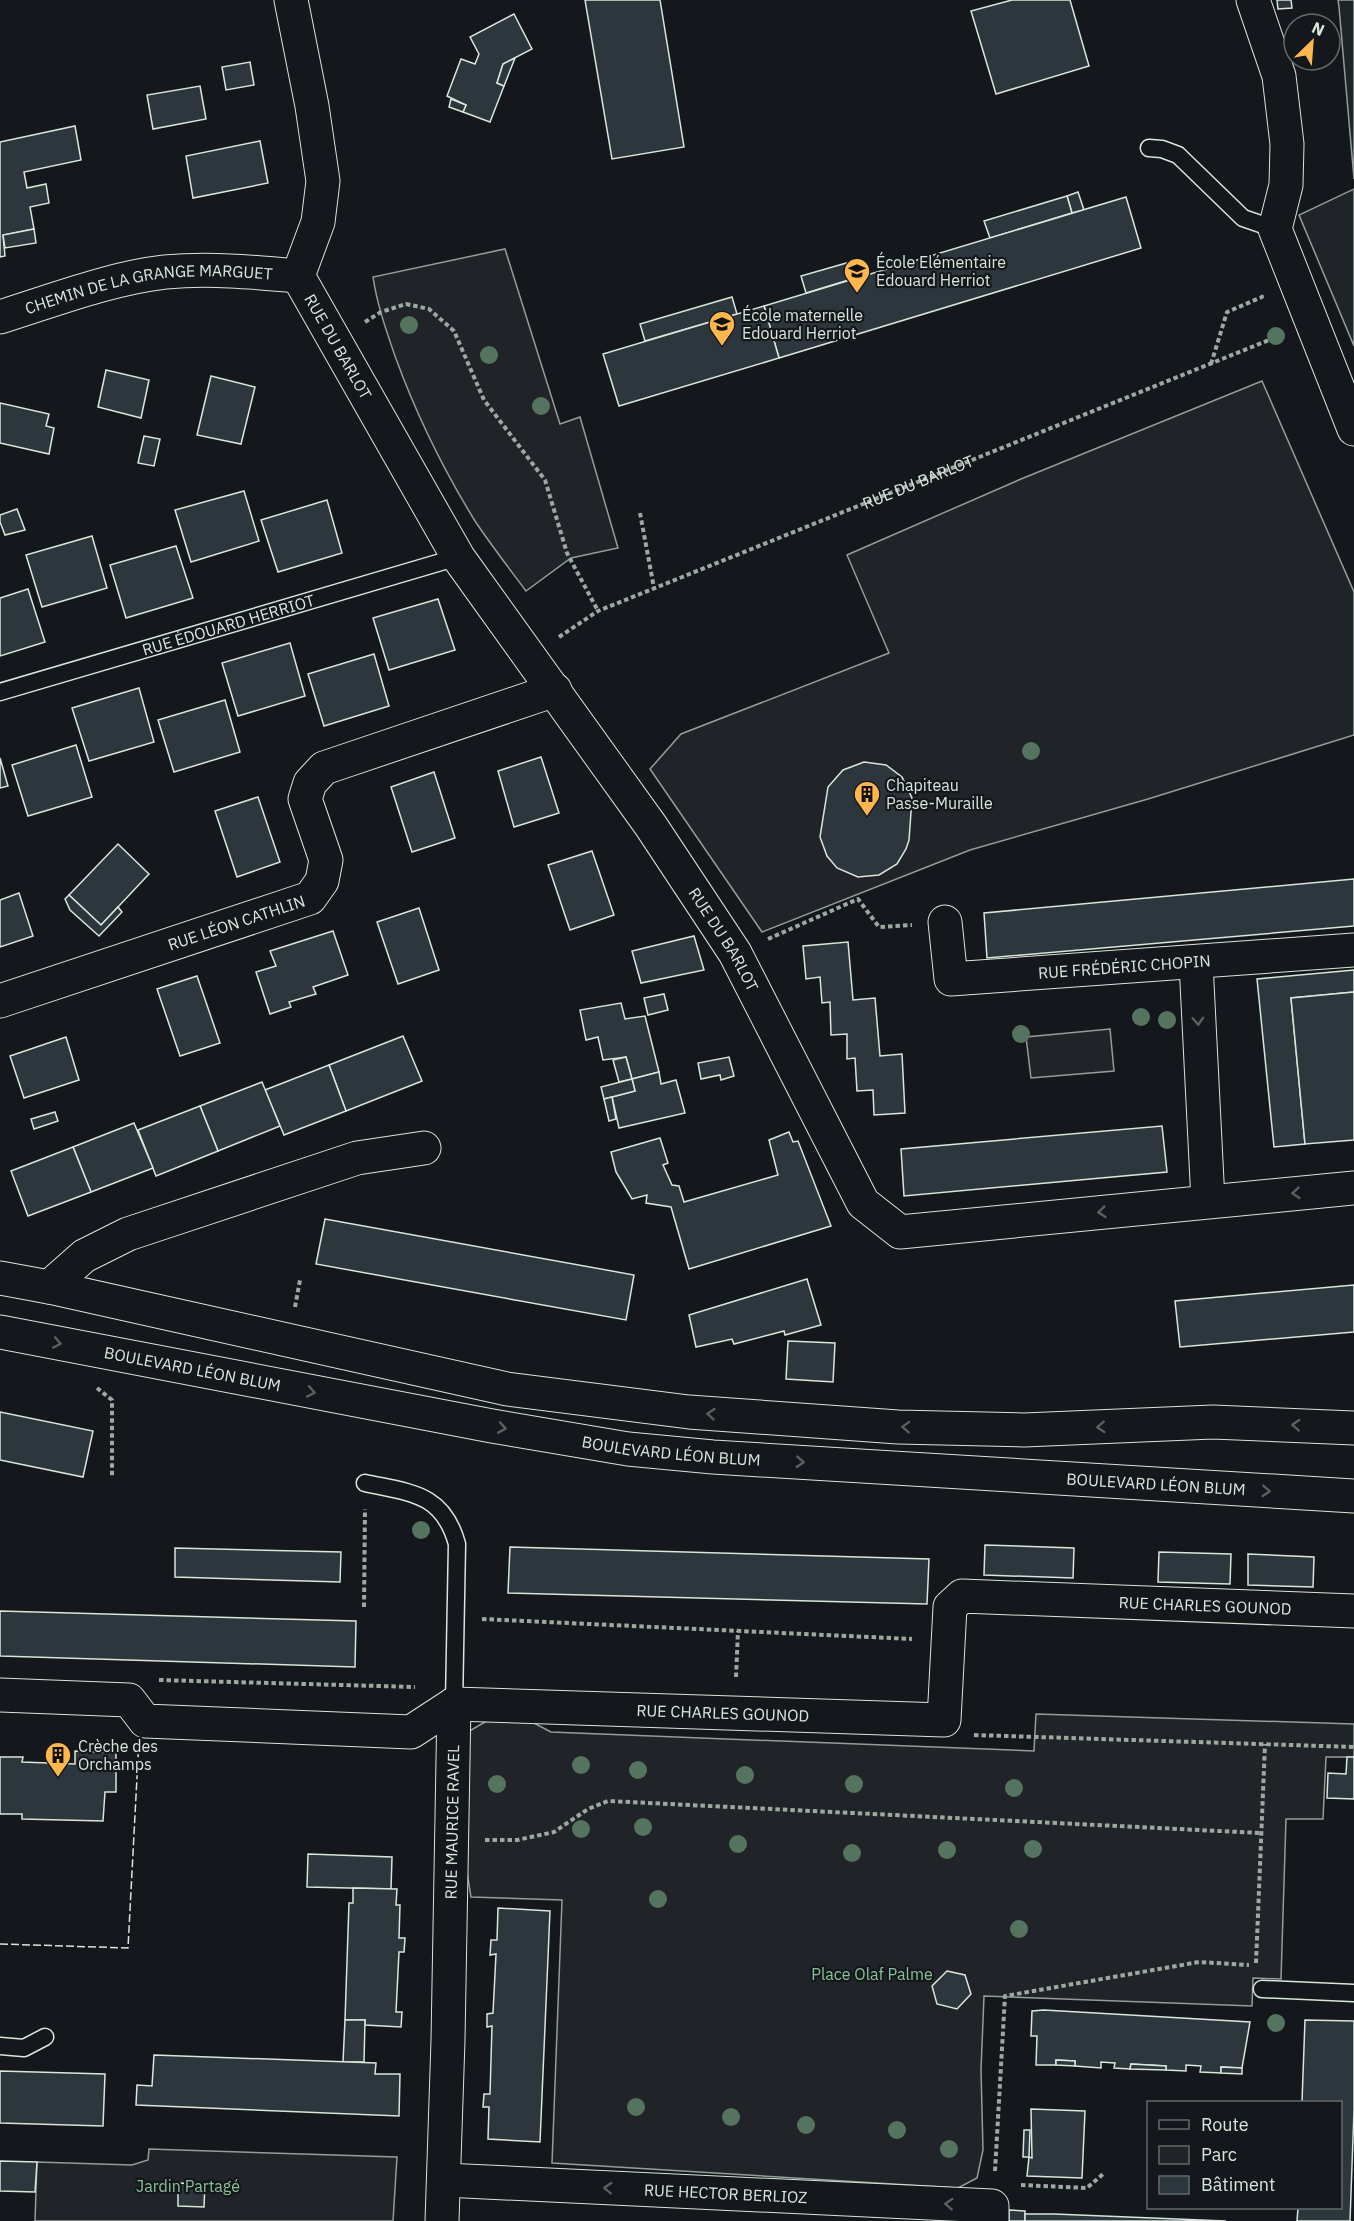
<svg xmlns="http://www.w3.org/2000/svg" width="1354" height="2221" font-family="'IBM Plex Sans',sans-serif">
<rect width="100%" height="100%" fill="#14181c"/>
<g fill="#202428" stroke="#939e99" stroke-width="1.5">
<polygon points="1338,0 1354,0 1354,179 1339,7"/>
<polygon points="1354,189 1354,346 1299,215"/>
<path d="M 505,249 L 560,424 L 580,417 L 618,548 L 571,558 L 526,591 C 509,568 491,545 475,521 C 443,469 416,414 395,356 C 386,330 377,304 373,277 Z"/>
<polygon points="1262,381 1354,592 1354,735 1148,799 970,850 762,932 650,769 681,734 889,653 847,555 1021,479"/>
<polygon points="1110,1029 1114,1071 1031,1078 1026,1037"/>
<polygon points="1036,1714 1354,1724 1354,1757 1326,1757 1323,1819 1286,1819 1281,1979 1253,1978 1252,2006 984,1996 981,2070 983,2150 977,2178 958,2188 552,2163 562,1900 471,1897 464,1853 466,1733 490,1719 530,1721 551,1732 1034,1751"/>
<polygon points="149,2149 397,2157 393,2221 35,2221 37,2162 132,2165 148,2160"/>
</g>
<g fill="#2c363c" stroke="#d8e6dc" stroke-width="1.5">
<polygon points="585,0 660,0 684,147 612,159"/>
<polygon points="1012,0 1070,0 1089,66 996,94 971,11"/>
<polygon points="1277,0 1291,0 1292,8 1278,9"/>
<polygon points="514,14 532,49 503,64 497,83 504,86 490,122 463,112 466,105 447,96 461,59 475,64 479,54 470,37"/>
<polygon points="515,58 504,86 497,83 503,64"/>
<polygon points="250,62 254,85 226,90 222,67"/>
<polygon points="200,86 206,119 153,129 147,95"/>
<polygon points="451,99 466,105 463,112 449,107"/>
<polygon points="75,126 81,160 24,172 27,188 46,184 49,203 30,207 34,229 3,235 5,256 0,257 0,142"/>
<polygon points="260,141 268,183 193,198 186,156"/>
<polygon points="1078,192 1084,210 1072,213 1067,196"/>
<polygon points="1067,196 1072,213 990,238 984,221"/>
<polygon points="1126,197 1141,248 779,358 764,306"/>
<polygon points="34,229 36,243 5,248 3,235"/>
<polygon points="850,262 855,278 806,293 801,276"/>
<polygon points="732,297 737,314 645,341 640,324"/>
<polygon points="764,306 779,358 619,406 603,354"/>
<polygon points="106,370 149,380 141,418 98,407"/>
<polygon points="211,376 255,387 241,444 197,435"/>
<polygon points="0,403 49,414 46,426 54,428 49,454 0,443"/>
<polygon points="144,436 160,439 154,466 138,463"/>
<polygon points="244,491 259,541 191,562 175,510"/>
<polygon points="327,500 342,553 278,572 261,520"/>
<polygon points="17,509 25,530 5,535 0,522 0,515"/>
<polygon points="92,536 107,588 42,607 26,555"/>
<polygon points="176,546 193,598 126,618 110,565"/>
<polygon points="28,589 45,642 0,656 0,598"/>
<polygon points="438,599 455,650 389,670 373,618"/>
<polygon points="290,643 305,696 238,716 222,663"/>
<polygon points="374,654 389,706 324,726 308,674"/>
<polygon points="139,688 154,742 89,761 72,708"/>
<polygon points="225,700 240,752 174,772 158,720"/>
<polygon points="76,745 92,797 28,816 12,765"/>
<polygon points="541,757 559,813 514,827 498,771"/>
<polygon points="0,758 8,786 0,788"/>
<polygon points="864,762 886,765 902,777 912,798 909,840 906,849 897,864 879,875 858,877 837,868 827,856 820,837 828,787 843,770"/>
<polygon points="434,772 455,838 412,852 391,787"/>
<polygon points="258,797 280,862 237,877 215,811"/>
<polygon points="118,844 149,874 101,925 69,895"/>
<polygon points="592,851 614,915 570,930 548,865"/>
<polygon points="1354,879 1354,926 987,958 984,913"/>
<polygon points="19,893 33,936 0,947 0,900"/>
<polygon points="69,895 101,925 118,907 122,912 99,936 70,910 65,899"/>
<polygon points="419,908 439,970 398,984 377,922"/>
<polygon points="333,931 348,975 313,987 316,994 289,1002 291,1007 270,1014 256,972 276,966 270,951"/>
<polygon points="694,936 704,970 641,983 632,951"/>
<polygon points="848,942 853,1000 875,998 880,1056 902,1054 905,1113 874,1115 873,1090 857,1091 855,1058 847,1059 847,1034 831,1035 830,1002 822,1003 820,977 806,979 803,946"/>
<polygon points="1354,970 1354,992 1291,998 1305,1144 1274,1147 1257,979"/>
<polygon points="197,976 220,1043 180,1056 157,989"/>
<polygon points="1354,992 1354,1140 1305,1144 1291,998"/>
<polygon points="664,994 668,1010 648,1015 644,998"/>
<polygon points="621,1003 625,1019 645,1016 659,1072 632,1079 626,1057 603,1060 598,1037 586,1040 580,1010"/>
<polygon points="403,1036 422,1081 346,1111 329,1065"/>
<polygon points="66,1037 79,1080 24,1098 10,1056"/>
<polygon points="626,1057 632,1079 619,1082 613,1060"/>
<polygon points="729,1057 734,1076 721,1080 720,1075 701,1079 698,1063"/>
<polygon points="329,1065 346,1111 284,1135 265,1090"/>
<polygon points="659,1072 661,1084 676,1080 685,1113 619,1128 612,1097 635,1091 632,1079"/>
<polygon points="632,1079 635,1091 604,1099 601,1087"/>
<polygon points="262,1082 280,1126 218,1151 200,1106"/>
<polygon points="612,1097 616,1119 609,1121 604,1099"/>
<polygon points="200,1106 218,1151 156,1176 138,1130"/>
<polygon points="55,1112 58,1121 34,1129 31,1119"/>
<polygon points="134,1123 153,1168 91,1192 73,1147"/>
<polygon points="1162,1126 1167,1172 904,1196 901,1149"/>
<polygon points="789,1132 793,1142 798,1141 831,1226 689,1269 671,1207 646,1203 647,1195 632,1199 616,1172 611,1152 660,1138 668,1163 663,1165 672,1185 679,1186 684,1202 778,1175 769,1140"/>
<polygon points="73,1147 91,1192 28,1216 11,1171"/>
<polygon points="325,1219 634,1275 626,1320 316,1264"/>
<polygon points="807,1279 821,1325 785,1335 784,1331 734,1344 732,1339 696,1347 689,1315"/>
<polygon points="1354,1285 1354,1332 1180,1347 1175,1301"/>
<polygon points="788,1341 835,1343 833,1382 786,1379"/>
<polygon points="0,1412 93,1431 83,1477 0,1460"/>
<polygon points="985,1545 1074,1548 1073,1578 984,1575"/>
<polygon points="510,1547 929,1559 927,1604 508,1593"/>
<polygon points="175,1548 341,1552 340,1582 175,1577"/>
<polygon points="1159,1552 1231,1554 1230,1584 1158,1582"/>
<polygon points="1248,1554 1314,1557 1313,1587 1248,1585"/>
<polygon points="0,1611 356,1621 355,1667 0,1656"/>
<polygon points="75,1751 116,1753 116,1792 105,1792 103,1821 22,1819 22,1814 0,1814 0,1757 23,1757 22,1762 75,1764"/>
<polygon points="1347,1757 1354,1757 1354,1799 1327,1798 1328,1773 1346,1774"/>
<polygon points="308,1854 392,1857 391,1889 307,1887"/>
<polygon points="353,1888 397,1889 396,1905 400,1905 399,1938 405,1938 404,1952 399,1952 396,2012 402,2012 401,2027 365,2025 365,2020 345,2020 349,1903 353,1903"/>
<polygon points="498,1908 550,1911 540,2142 488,2139 489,2107 483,2107 484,2094 490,2094 492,2026 487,2027 487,2014 493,2013 496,1954 490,1955 491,1940 497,1940"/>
<polygon points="947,1971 965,1975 971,1994 957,2009 937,2004 932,1986"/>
<polygon points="1044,2010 1250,2022 1242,2068 1221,2067 1221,2073 1200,2072 1201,2066 1186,2065 1186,2071 1166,2070 1166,2066 1131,2064 1130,2069 1114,2068 1115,2063 1101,2062 1101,2068 1075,2066 1075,2061 1056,2060 1056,2065 1036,2065 1037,2036 1031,2036 1032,2011"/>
<polygon points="345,2020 365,2020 364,2062 343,2062"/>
<polygon points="1305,2020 1354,2021 1354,2110 1350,2221 1297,2221 1298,2208 1340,2208 1340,2102 1302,2102"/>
<polygon points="154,2055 376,2063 375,2074 400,2074 399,2116 136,2105 137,2085 152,2086"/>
<polygon points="1056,2060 1075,2061 1075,2066 1056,2065"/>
<polygon points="1131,2064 1166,2066 1166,2070 1130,2069"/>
<polygon points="1221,2067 1242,2068 1242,2074 1221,2073"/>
<polygon points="0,2071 105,2074 103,2126 0,2123"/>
<polygon points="1031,2109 1085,2111 1082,2178 1027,2176 1029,2157 1032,2158"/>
<polygon points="1024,2130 1030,2130 1029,2157 1023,2157"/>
<polygon points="0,2161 37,2162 35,2192 0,2191"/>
<polygon points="178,2183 205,2184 204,2207 178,2206"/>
<polygon points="1009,2210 1025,2211 1025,2221 1009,2221"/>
<polygon points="1025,2214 1054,2214 1226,2221 1025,2221"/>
</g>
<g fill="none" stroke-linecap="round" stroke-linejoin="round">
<g stroke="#d8e6dc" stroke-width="19">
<g id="lane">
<polyline points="1149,148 1162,149 1178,155 1243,218 1275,229"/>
<path id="s2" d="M 0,692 L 458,557"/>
<path d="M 365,1483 C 411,1493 443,1493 457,1544 L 454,1704"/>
<polyline points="1262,1989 1354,1993"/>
<polyline points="0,2046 24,2048 45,2037"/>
</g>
</g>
<g stroke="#d8e6dc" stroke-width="35">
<g id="street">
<path id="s3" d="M 291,0 L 312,106 L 323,181 L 318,222 L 298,276 L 458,557 L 651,826 L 735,953 L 863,1203 L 900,1232 L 1354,1188"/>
<polyline points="1253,0 1279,76 1287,144 1286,185 1275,229 1354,429"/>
<path id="s4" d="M 0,317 C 51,301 111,278 165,272 C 210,268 253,272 298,276"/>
<path id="s5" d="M 945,922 L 951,979 L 1354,950"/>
<polyline points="1196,963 1208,1201"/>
<path id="s6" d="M 0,1001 L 310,898 L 322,881 L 326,860 L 305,799 L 310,783 L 324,768 L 555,690"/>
<polyline points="49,1287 84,1256 128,1234 357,1158 424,1148"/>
<path id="s7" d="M 0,1695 L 129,1700 L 145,1721 L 411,1732 L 454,1704 L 944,1720 L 950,1607 L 962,1596 L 1354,1611"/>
<path id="s8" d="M 444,2180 L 992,2206 L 992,2221"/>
<path id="s9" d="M 442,2221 L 448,2040 L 454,1704"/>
</g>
</g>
<g stroke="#d8e6dc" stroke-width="35">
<g id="primary">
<polyline points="0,1278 49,1287 507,1389 689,1412 898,1427 1024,1430 1213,1422 1354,1428"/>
<path id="s10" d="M 0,1332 L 492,1426 L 628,1449 L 713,1457 L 1354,1496"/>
</g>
</g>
<g stroke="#9da8a2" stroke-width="4" stroke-dasharray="4.5 3" stroke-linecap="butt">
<polyline points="365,322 381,312 406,304 429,309 454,331 484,400 545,480 567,553 598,611"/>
<polyline points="1211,364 1227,312 1262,297 1261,295"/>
<polyline points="640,513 654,588"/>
<path id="s1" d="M 559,637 L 598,611 L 1279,336"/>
<polyline points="768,939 858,899 879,927 912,925"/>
<polyline points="295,1307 300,1280"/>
<polyline points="97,1388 112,1400 112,1476"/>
<polyline points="364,1607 365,1509"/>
<polyline points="482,1619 912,1639"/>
<polyline points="736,1677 738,1631"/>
<polyline points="159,1680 415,1687"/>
<polyline points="974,1735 1354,1747"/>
<polyline points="485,1840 517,1840 554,1832 588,1809 608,1801 1260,1833"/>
<polyline points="1256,1963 1265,1744"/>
<polyline points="995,2171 1005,1996 1199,1962 1249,1965"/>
<polyline points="1021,2185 1087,2188 1103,2174"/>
</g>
<use href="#lane" stroke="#14181c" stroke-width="16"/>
<use href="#street" stroke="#14181c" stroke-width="33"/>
<use href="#primary" stroke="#14181c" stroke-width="33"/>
<polyline stroke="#d8e6dc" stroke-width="1.5" stroke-dasharray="8 3" stroke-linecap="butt" points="0,1944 128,1948 139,1739"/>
</g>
<g fill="#55745f">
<circle cx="409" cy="325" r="9"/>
<circle cx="1276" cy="336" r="9"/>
<circle cx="489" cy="355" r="9"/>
<circle cx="541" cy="406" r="9"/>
<circle cx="1031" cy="751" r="9"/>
<circle cx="1141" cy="1017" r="9"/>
<circle cx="1167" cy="1020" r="9"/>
<circle cx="1021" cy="1034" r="9"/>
<circle cx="421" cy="1530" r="9"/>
<circle cx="581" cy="1765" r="9"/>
<circle cx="638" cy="1770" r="9"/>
<circle cx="745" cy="1775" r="9"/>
<circle cx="497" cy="1784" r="9"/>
<circle cx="854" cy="1784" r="9"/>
<circle cx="1014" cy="1788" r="9"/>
<circle cx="643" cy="1827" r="9"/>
<circle cx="581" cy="1829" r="9"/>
<circle cx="738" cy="1844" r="9"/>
<circle cx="1033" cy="1849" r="9"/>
<circle cx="947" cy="1850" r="9"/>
<circle cx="852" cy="1853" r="9"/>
<circle cx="658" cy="1899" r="9"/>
<circle cx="1019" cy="1929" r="9"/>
<circle cx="1276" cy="2023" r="9"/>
<circle cx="636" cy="2107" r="9"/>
<circle cx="731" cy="2117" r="9"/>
<circle cx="806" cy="2125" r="9"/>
<circle cx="897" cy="2130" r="9"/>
<circle cx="949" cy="2149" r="9"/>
</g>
<defs><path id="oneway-chevron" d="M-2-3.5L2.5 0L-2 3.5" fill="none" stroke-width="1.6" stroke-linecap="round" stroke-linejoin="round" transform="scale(1.5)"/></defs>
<g stroke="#59605f">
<use href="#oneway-chevron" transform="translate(1198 1021) rotate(87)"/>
<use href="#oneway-chevron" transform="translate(1296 1193) rotate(175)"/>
<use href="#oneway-chevron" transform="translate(1102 1212) rotate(174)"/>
<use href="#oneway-chevron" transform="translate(57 1343) rotate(11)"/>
<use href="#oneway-chevron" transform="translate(311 1392) rotate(11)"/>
<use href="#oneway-chevron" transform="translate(711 1414) rotate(-175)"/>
<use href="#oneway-chevron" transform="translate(1296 1425) rotate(-177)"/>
<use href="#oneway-chevron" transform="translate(906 1427) rotate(-178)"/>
<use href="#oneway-chevron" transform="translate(1101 1427) rotate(177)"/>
<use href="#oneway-chevron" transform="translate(502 1428) rotate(10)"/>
<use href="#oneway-chevron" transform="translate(800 1462) rotate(4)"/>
<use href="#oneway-chevron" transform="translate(1266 1491) rotate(3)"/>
<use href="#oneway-chevron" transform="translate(608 2188) rotate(-177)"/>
<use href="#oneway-chevron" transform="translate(949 2204) rotate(-177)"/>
</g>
<defs>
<g id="school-pin" transform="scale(1.35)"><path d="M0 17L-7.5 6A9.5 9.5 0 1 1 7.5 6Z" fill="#ffb74d" stroke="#14181c"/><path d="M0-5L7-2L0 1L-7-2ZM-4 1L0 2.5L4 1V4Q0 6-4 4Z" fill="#111"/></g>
<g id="building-pin" transform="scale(1.35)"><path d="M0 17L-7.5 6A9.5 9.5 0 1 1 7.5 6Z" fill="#ffb74d" stroke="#14181c"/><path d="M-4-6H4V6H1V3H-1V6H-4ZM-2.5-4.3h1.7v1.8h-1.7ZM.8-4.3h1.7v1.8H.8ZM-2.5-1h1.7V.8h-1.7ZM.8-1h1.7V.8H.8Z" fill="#111"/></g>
</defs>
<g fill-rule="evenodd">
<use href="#school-pin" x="857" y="271"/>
<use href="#school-pin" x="722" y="324"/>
<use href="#building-pin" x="867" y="794"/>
<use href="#building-pin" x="58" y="1755"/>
</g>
<g text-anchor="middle" stroke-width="4.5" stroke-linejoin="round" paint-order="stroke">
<g font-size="16" fill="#d8e6dc" stroke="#14181c" text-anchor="start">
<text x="876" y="268">École Elémentaire<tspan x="876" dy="18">Edouard Herriot</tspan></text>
<text x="742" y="321">École maternelle<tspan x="742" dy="18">Edouard Herriot</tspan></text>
<text x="886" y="791">Chapiteau<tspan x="886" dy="18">Passe-Muraille</tspan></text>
<text x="78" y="1752">Crèche des<tspan x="78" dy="18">Orchamps</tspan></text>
</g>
<g font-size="16" fill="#d8e6dc" stroke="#14181c">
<text dy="6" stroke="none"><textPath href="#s4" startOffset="153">CHEMIN DE LA GRANGE MARGUET</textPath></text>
<text dy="6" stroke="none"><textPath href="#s3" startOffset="364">RUE DU BARLOT</textPath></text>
<text dy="6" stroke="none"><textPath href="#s1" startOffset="392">RUE DU BARLOT</textPath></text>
<text dy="6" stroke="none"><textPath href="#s2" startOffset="238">RUE ÉDOUARD HERRIOT</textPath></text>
<text dy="6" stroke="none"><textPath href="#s6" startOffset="249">RUE LÉON CATHLIN</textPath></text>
<text dy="6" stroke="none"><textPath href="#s3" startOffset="1072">RUE DU BARLOT</textPath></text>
<text dy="6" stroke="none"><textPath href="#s5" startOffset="231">RUE FRÉDÉRIC CHOPIN</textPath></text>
<text dy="6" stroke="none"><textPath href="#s10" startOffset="196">BOULEVARD LÉON BLUM</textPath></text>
<text dy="6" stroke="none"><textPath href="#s10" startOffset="682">BOULEVARD LÉON BLUM</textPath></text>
<text dy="6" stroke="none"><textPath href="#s10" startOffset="1168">BOULEVARD LÉON BLUM</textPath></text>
<text dy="6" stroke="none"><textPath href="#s7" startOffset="1336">RUE CHARLES GOUNOD</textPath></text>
<text dy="6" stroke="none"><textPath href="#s7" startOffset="742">RUE CHARLES GOUNOD</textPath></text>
<text dy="6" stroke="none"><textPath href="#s9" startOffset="399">RUE MAURICE RAVEL</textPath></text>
<text dy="6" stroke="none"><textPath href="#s8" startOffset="282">RUE HECTOR BERLIOZ</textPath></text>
</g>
<g font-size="16" fill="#8ac095" stroke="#14181c">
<text x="872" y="1980">Place Olaf Palme</text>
<text x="188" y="2192">Jardin Partagé</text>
</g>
</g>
<rect x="1147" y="2101" width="195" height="108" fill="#14181c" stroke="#626a69" stroke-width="1.5"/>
<rect x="1159" y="2120" width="30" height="9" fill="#14181c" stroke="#626a69" stroke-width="1.5"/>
<text x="1201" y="2131" font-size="18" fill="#d8e6dc">Route</text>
<rect x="1159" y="2146" width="30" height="18" fill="#202428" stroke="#626a69" stroke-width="1.5"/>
<text x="1201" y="2161" font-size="18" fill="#d8e6dc">Parc</text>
<rect x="1159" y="2176" width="30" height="18" fill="#2c363c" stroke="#626a69" stroke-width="1.5"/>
<text x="1201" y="2191" font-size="18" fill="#d8e6dc">Bâtiment</text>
<g transform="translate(1312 42) rotate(25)"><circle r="28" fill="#14181c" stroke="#626a69" stroke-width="1.5"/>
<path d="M0-4.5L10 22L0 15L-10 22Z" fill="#ffb74d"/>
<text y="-9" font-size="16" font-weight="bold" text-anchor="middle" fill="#d8e6dc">N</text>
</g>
</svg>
